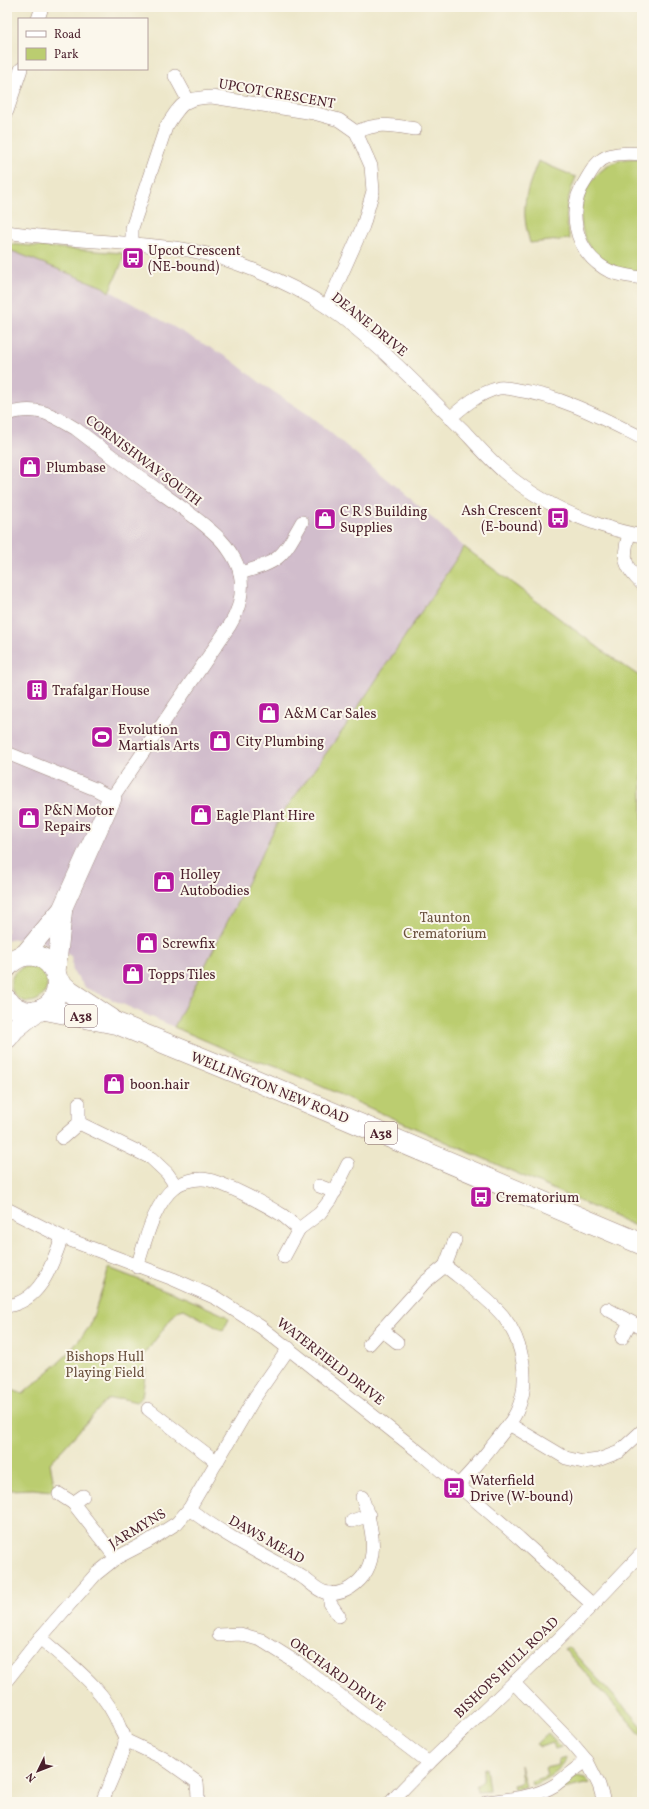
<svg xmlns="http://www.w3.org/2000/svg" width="649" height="1809" font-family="Vollkorn,serif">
<rect width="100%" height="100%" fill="#fbf7ec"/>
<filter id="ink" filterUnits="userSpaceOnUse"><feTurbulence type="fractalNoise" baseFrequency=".025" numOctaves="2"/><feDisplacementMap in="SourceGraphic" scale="8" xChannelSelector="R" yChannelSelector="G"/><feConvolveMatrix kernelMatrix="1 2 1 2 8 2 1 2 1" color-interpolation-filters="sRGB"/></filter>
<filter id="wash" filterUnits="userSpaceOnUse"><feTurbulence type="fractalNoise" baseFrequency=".012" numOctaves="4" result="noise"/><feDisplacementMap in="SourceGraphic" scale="16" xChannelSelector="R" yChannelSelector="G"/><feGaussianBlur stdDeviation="0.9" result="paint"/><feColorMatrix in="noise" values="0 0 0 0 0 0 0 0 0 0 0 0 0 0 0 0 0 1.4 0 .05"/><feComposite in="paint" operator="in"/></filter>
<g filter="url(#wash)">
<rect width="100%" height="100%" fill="#ede7ca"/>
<polygon fill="#d1bdcc" points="7,249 103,287 230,359 262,384 309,415 419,506 464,547 345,727 282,814 174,1027 86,988 73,972 71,956 26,934 19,939 7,940"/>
<g fill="#bbcd70" stroke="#82764e">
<path d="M 642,158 L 642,273 C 629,271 615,271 604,263 C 568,236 575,177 618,161 C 625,158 634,159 642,158 Z"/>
<path d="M 538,161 L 576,177 C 566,201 564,214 570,239 L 530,243 C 520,207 525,195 538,161 Z"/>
<polygon points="7,244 122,253 124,258 109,292 103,287 7,249"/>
<polygon points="464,547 607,654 642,678 642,1229 280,1068 241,1056 174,1027 282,814 345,727"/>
<circle cx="29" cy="984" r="18"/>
<polygon points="109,1268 186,1298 226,1316 229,1319 223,1331 184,1309 177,1311 140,1360 146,1369 142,1397 136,1402 121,1398 107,1400 50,1463 55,1488 51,1491 33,1489 9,1490 7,1492 7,1388 23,1394 68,1354 90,1326"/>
<polygon points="568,1647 642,1726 642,1736 564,1649"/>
<polygon points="548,1733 561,1747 555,1749 553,1743 540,1747 536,1744"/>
<path d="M 566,1757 C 565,1768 543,1782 532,1785 L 531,1781 L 544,1777 L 547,1775 L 545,1768 L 559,1765 L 558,1759 Z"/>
<polygon points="520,1765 526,1787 514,1789 513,1785 522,1783"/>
<polygon points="486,1768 489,1791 477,1792 476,1786 483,1781 483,1769"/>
<polygon points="577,1776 585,1778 590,1783 555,1791 573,1778"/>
</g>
</g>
<g filter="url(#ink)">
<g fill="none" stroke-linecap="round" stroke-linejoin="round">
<g stroke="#9c837a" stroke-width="14">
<g id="street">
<polyline points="38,19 42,7"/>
<polyline points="175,76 188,100"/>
<polyline points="7,111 21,69"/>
<path d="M 356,132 C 380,122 390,125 415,129"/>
<path d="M 642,154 C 632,153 618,153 609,156 C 597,160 592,170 586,180 C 566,208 574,249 604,268 C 615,275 629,276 642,278"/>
<path d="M 7,232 C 65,241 124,241 182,249 C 225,255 291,283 327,307 C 377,341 420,388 463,430 C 476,444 489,459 504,472 C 543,505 592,526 642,536"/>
<path d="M 132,244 L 132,228 L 166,127 C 181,104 183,98 212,97 L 314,113 L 339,120 L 356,132 L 371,166 L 373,191 L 363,226 L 327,307"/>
<path d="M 7,414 C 37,405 51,414 76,429 C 106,452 137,475 167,497 C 185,510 204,523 220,539 C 228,547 237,561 240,573 C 244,591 239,610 230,625 L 112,798 L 95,789 L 7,753"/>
<path d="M 450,418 C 465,405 479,393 499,388 C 505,387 512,389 517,390 C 562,396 602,418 642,438"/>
<path d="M 629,534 C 622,558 624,567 642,584"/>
<path d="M 240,573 C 281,561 281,559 302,522"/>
<polyline points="79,1123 151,1158 167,1173 176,1186"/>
<polyline points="62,1138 79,1123 79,1103"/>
<polyline points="319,1186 335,1192"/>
<polyline points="7,1209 62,1237 173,1279 216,1298 261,1327 424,1456 519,1538 593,1605"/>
<polyline points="299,1229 320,1213 330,1200 348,1164"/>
<polyline points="445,1266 455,1240"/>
<path d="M 137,1267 C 145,1242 154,1203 175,1187 C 181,1182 193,1179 201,1179 C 217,1178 268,1206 282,1215 C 288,1219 293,1225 299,1229 L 284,1257"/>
<path d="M 7,1306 C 41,1301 52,1265 62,1237"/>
<polyline points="607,1309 642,1328"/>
<polyline points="382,1330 397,1342"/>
<polyline points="622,1338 630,1322"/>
<path d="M 369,1344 L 425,1282 L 445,1266 C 465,1282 486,1296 503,1316 C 523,1341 531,1381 517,1411 C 512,1422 503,1432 496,1441 C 484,1456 472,1472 458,1485"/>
<polyline points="148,1409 217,1462"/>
<polyline points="509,1424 566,1458 583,1462 598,1460 619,1452 642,1431"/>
<polyline points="59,1494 73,1503 116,1558"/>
<polyline points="73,1503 83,1496"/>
<path d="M 189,1509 C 224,1535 261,1554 299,1575 C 307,1579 315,1589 324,1592 C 333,1595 342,1593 350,1588 C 383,1567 373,1528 362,1497"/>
<polyline points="352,1521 369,1515"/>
<polyline points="330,1593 330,1603 339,1616"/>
<polyline points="219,1635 240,1634 261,1640 296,1662 429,1763"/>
<path d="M 40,1638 C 70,1664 106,1689 120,1728 C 122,1731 124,1735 125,1739 C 126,1749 106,1791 102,1802"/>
<polyline points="7,1680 40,1638 96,1574 116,1558 147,1542 177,1523 189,1509 255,1397 289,1348"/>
<polyline points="514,1683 570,1741 587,1761 599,1785 604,1802"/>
<polyline points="125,1740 163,1758 197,1782 198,1797"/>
<path d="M 391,1802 C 427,1762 469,1726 508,1688 C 554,1645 599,1599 642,1553"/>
<path d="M 487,1802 C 510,1799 534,1798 555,1785 C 566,1777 575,1768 587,1761"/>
</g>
</g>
<g stroke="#9c837a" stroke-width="20">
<g id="secondary">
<polyline points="23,956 63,908"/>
<polyline points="56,972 63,907 112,798"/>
</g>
</g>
<g stroke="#9c837a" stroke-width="22">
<g id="primary">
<path d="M 7,967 C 12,960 19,956 28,955 C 63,954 69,1007 34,1012 C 24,1013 13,1009 7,1000"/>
<polyline points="58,981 70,992 111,1019"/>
<polyline points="43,1009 118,1024 255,1080 642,1244"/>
<polyline points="7,1038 14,1029 35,1012"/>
</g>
</g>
<use href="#street" stroke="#fff" stroke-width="13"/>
<use href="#secondary" stroke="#fff" stroke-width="19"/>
<use href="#primary" stroke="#fff" stroke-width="21"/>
</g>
</g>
<defs>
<g id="bus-square" transform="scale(1.15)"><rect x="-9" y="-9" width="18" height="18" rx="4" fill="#b5179e" stroke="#fbf7ec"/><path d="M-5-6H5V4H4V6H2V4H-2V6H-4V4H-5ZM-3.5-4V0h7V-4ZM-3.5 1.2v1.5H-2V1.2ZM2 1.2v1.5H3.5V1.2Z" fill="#fff"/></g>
<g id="shop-square" transform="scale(1.15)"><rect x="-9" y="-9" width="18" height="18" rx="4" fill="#b5179e" stroke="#fbf7ec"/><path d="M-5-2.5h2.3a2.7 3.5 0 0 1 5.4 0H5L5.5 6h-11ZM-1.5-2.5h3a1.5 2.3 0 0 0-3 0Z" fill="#fff"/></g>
<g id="building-square" transform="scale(1.15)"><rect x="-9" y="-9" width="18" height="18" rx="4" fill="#b5179e" stroke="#fbf7ec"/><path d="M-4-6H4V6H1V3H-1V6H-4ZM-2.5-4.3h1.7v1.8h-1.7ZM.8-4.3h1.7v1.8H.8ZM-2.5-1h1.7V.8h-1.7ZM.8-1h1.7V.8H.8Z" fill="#fff"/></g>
<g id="stadium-square" transform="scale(1.15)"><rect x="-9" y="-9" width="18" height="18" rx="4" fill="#b5179e" stroke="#fbf7ec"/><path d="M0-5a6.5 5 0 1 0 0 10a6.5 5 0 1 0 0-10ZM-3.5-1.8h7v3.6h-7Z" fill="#fff"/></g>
</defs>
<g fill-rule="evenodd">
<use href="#bus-square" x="133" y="258"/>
<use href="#shop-square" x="30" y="467"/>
<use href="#bus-square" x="558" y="518"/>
<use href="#shop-square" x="325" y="519"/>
<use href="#building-square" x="37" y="690"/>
<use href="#shop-square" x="269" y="713"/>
<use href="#stadium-square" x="102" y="737"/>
<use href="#shop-square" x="220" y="741"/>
<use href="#shop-square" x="201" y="815"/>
<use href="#shop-square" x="29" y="818"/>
<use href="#shop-square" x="164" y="882"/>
<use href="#shop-square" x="147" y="943"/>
<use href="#shop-square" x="133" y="974"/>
<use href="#shop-square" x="114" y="1084"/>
<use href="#bus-square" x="481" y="1197"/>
<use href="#bus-square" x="454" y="1488"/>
</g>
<g text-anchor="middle" stroke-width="4" stroke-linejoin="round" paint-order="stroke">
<g fill="#fbf7ec" stroke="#7f6065" stroke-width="1">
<rect x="65" y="1005" width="32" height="22" rx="3"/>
<rect x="365" y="1122" width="32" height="22" rx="3"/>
</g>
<g font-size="13" font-weight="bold" fill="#4a1f2b">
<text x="81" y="1021">A38</text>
<text x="381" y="1138">A38</text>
</g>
<g font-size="14" fill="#4a1f2b" stroke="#fbf7ec">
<text transform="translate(277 93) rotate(10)" y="5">UPCOT CRESCENT</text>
<text transform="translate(370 324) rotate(39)" y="5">DEANE DRIVE</text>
<text transform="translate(144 460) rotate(37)" y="5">CORNISHWAY SOUTH</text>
<text transform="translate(270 1087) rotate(22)" y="5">WELLINGTON NEW ROAD</text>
<text transform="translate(331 1361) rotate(38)" y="5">WATERFIELD DRIVE</text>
<text transform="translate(137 1528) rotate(-31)" y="5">JARMYNS</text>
<text transform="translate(267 1539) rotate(29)" y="5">DAWS MEAD</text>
<text transform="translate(506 1667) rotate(-44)" y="5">BISHOPS HULL ROAD</text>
<text transform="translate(338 1674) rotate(36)" y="5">ORCHARD DRIVE</text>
</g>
<g font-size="14" fill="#4a1f2b" stroke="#fbf7ec" text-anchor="start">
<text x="148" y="255">Upcot Crescent<tspan x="148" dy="16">(NE-bound)</tspan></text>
<text x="46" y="472">Plumbase</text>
<text x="542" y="515" text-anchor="end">Ash Crescent<tspan x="542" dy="16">(E-bound)</tspan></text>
<text x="340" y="516">C R S Building<tspan x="340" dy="16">Supplies</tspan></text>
<text x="52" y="695">Trafalgar House</text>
<text x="284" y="718">A&amp;M Car Sales</text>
<text x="118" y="734">Evolution<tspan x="118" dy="16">Martials Arts</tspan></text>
<text x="236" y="746">City Plumbing</text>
<text x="44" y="815">P&amp;N Motor<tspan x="44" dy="16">Repairs</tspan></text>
<text x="216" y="820">Eagle Plant Hire</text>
<text x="180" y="879">Holley<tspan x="180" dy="16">Autobodies</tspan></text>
<text x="162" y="948">Screwfix</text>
<text x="148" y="979">Topps Tiles</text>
<text x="130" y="1089">boon.hair</text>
<text x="496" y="1202">Crematorium</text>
<text x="470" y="1485">Waterfield<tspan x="470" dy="16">Drive (W-bound)</tspan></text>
</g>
<g font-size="14" fill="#6c5340" stroke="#fbf7ec">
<text x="445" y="922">Taunton<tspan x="445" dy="16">Crematorium</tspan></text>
<text x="105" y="1361">Bishops Hull<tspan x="105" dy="16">Playing Field</tspan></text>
</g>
</g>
<rect width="649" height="1809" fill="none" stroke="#fbf7ec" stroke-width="24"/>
<rect x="18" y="18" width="130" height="52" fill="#fbf7ec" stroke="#b4a19f"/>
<rect x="26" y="31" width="20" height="6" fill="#ffffff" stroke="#b4a19f"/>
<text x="54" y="38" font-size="12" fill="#4a1f2b">Road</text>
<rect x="26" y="48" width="20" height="12" fill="#bbcd70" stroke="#b4a19f"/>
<text x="54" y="58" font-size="12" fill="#4a1f2b">Park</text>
<g transform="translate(38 1771) rotate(227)" stroke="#fbf7ec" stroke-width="3" paint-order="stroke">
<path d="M0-3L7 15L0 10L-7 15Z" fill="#4a1f2b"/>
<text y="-6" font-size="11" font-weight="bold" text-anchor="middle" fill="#4a1f2b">N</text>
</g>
</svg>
